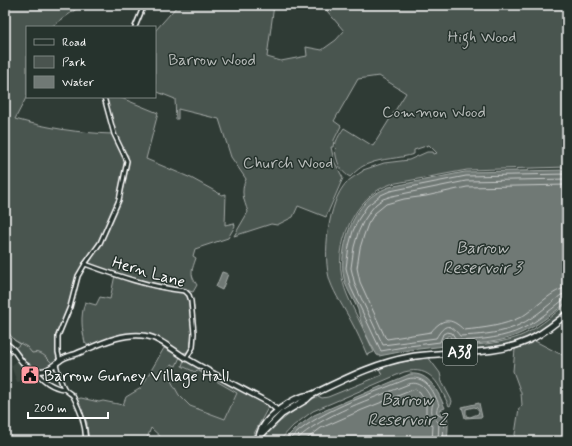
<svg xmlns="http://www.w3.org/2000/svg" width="572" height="446" font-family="Mynerve,sans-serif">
<rect width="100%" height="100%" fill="#2f3b35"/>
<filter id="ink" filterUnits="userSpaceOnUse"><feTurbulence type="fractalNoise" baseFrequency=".025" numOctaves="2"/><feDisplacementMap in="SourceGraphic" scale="8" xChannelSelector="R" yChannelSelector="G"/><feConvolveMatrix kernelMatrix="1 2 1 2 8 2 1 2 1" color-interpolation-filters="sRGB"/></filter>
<g filter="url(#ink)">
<g fill="#3c4842">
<polygon points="180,357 184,360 182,365 195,372 197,370 237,393 225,419 190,406 179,395 166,372 171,364 176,366"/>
<polygon points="17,361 25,369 24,381 17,382 11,366"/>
</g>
<g fill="#4a544f" stroke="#a4aaa7">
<path d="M 5,5 L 82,5 L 51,27 L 27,27 L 27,96 L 15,119 C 47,128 79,133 112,134 L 117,145 L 126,160 L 123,179 L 117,199 L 97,246 L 80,269 L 76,276 L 71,299 L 57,342 L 57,361 C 49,369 35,373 25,364 C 21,360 17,353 14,349 L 20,344 L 14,340 L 5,329 Z"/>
<path d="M 178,5 L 274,5 L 267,57 L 281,61 L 307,56 L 306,47 L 322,50 L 336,40 L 344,31 L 322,5 L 567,5 L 567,167 L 467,170 L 391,184 C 354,196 333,246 343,282 C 345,291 349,299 353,308 C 360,322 367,337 374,352 L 367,355 C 362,343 357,332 351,321 C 344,308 335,295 330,281 C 322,257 328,202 346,183 C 351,178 357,175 363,171 L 363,170 L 384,163 L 409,160 L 427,152 L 433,152 L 434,154 L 437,153 L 429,145 L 414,150 L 414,154 C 399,159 382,158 368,164 C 361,166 355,172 350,177 C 339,172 333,154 336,142 C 338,137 341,132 344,128 L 373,146 L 406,93 L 379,76 L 358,79 L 334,121 L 341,126 L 334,140 L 333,147 L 331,147 L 334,161 L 343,178 L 326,217 L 298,206 L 293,217 L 277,225 L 271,224 L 234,236 L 248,212 C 244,200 240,192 246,179 L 231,157 L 219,119 L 178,109 L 178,119 L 176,119 L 175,99 L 155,91 L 155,31 Z"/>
<path d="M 105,97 L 119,97 L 158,113 L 146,159 L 191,178 L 222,195 L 226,194 L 225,225 L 234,223 L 235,226 L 228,238 L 195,249 L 193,256 L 196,258 C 192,270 189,274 197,285 L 193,292 C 177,287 161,286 145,283 L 142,281 L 97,267 L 89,263 C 107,236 130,188 128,155 C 116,150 109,109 105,97 Z"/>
<path d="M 115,275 L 154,288 L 185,293 L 188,298 C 189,311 196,341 188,352 L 181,353 C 174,349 162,339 154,337 C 132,332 109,336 89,346 L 85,343 C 82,328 80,318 85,302 L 96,305 L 100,297 L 110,299 Z"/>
<path d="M 567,303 L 567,311 C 557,319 548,327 537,333 C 508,349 474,348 442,351 L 447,347 C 471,345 496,345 518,337 C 536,330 552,316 567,303 Z"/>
<polygon points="535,341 558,353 567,356 567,441 514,441 519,408 522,405 521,393 513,371 515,349"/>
<polygon points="164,348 180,357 176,366 171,364 166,372 179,395 190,406 225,419 237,393 197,370 195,372 182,366 184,360 269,406 250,441 168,441 162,438 151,428 146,441 87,441 87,423 77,399 81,398 99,402 103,401 123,405 126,397 141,388"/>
<path d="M 428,357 L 440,373 L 442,382 L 452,401 L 451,405 L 449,406 C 439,385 432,365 404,372 L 313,411 L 293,426 L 279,441 L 261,441 C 277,422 296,408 318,396 L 322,398 L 328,397 L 382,375 L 379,368 L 396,363 Z"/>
</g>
<g fill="#707975" stroke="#a9afac" fill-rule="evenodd">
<path d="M 567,170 L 567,302 C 546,319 524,336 497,341 C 483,344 467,344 453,346 L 450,336 L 447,336 L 445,346 L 410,350 L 379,356 L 377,355 C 370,343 361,326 359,314 C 357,303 346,291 344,278 C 339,255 348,222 364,204 C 370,196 379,191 389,187 L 465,172 Z"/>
<polygon points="222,272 228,274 222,290 216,287"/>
<path d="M 410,374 C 430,372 438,392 445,408 L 440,410 L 441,413 L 446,412 C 449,422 448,431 447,441 L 283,441 L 296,428 L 314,415 Z"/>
<path d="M 479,403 L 482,417 L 465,418 L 462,407 ZM 474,407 L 477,408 L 479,411 L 478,414 L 470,417 L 466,416 L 466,409 Z"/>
</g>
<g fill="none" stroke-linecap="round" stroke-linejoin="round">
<g stroke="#c6c9c8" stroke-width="1">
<path d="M 567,174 L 466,176 L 390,191 L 381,195 L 367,206 L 358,220 L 353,231 L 349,246 L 346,268 L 351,288 L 381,351 L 409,346 L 440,342 L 443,334 L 447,332 L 452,333 L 457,341 C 476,340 496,339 515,332 C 533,325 548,312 563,300 L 567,299"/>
<path d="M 567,179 L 466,181 L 392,196 L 383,199 L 376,204 L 371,210 L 363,222 L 358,233 L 354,247 L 351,268 L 355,285 L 383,345 L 436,338 C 445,323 450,323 460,336 C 478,335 496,334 512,328 C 531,321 546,307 561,295 L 567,294"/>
<path d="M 567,185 L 467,187 L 426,196 L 404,199 L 386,204 L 380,209 L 375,213 L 368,224 L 364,235 L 360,248 L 357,268 L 360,282 L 385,337 L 387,339 L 431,332 C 442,318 451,317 464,330 C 484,328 503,326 521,317 C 534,310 554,288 567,288"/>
<path d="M 288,441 C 316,411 369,395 407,379 C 425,374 434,391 439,405 C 435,411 436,415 443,417 L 444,421 L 443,441"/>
<path d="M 295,441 C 324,413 372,399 409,384 C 422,380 429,393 433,403 C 430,413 432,416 439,423 L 438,441"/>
<polyline points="304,441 321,428 362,410 415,389 420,392 426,403 426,415 428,420 433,426 432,441"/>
</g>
<g stroke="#a9afac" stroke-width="1">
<polyline points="533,7 535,5"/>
<path d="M 5,328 L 14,340 L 27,347 L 32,353 C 41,351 45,356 51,362"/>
</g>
<g stroke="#fff" stroke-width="6">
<g id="minor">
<polyline points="135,27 144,5"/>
<path d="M 85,264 C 118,276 150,287 185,291 L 189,295 L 191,301 L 194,333 L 193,347 L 186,359"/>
<polyline points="60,361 58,352 58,336 70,307 78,276 85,264 100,243 119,200 127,161 114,134 104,97"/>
<path d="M 56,364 C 58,372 60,381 64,388 C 66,392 71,393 73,396 C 81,412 85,423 86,441"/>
<path d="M 36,370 C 40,380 54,388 64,389"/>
</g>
</g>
<g stroke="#fff" stroke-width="7">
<path id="secondary" d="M 5,343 C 20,351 17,365 36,370 C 47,374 54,364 62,359 C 67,356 72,355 76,354 C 98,345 122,332 146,336 C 160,338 174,351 186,358 C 213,374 241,388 269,403 L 278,411"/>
</g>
<g stroke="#fff" stroke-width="8">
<g id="trunk">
<path d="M 259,436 C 263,418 293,396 311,395 C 343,380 375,363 410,357 C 448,350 491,357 527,341 C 542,335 554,324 567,314"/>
<polyline points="255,441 282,414 307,399 311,395"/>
</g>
</g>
<use href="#minor" stroke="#26332d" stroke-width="3"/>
<use href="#secondary" stroke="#26332d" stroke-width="4"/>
<use href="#trunk" stroke="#26332d" stroke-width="5"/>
</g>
</g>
<defs>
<g id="civic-square" transform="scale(1)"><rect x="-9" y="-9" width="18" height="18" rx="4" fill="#ff9aa2" stroke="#26332d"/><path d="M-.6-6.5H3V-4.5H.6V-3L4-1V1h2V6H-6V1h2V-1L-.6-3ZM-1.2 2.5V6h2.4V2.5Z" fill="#111"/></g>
</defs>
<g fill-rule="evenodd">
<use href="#civic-square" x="30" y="375"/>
</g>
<g text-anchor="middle" stroke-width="3" stroke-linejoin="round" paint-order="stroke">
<rect fill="#26332d" stroke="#bec2c0" stroke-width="1" x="443" y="339" width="34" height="26" rx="3"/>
<g font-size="15" font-weight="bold" fill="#fff">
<text x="460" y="357">A38</text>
</g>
<g font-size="16" fill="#b7bbb9" stroke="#26332d">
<text x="482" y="42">High Wood</text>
<text x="212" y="65">Barrow Wood</text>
<text x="434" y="117">Common Wood</text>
<text x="288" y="168">Church Wood</text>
</g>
<g font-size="16" fill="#fff" stroke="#26332d">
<text transform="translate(149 271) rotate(16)" y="6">Hern Lane</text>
</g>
<g font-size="16" fill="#fff" stroke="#26332d" text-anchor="start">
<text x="44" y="381">Barrow Gurney Village Hall</text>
</g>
<g font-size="17" font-style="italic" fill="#b8bcba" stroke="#26332d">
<text x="482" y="253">Barrow<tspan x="482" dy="20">Reservoir 3</tspan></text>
<text x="407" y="405">Barrow<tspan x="407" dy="20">Reservoir 2</tspan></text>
</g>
</g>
<rect width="572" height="446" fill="none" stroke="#26332d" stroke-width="20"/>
<rect x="10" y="10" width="552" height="426" fill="none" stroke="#fff" stroke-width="1.5" filter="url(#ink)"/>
<rect x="26" y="26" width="130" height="72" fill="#26332d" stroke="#7d8581"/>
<rect x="34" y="39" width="20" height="6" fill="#26332d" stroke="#7d8581"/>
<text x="62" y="46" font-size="12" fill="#ffffff">Road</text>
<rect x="34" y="56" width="20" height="12" fill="#4a544f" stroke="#7d8581"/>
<text x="62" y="66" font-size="12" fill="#ffffff">Park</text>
<rect x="34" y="76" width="20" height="12" fill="#707975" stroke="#7d8581"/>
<text x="62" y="86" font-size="12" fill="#ffffff">Water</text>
<path d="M28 412v6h80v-6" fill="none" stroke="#ffffff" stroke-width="2"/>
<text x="34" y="412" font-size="12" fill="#ffffff" stroke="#26332d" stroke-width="3" paint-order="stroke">200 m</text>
</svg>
